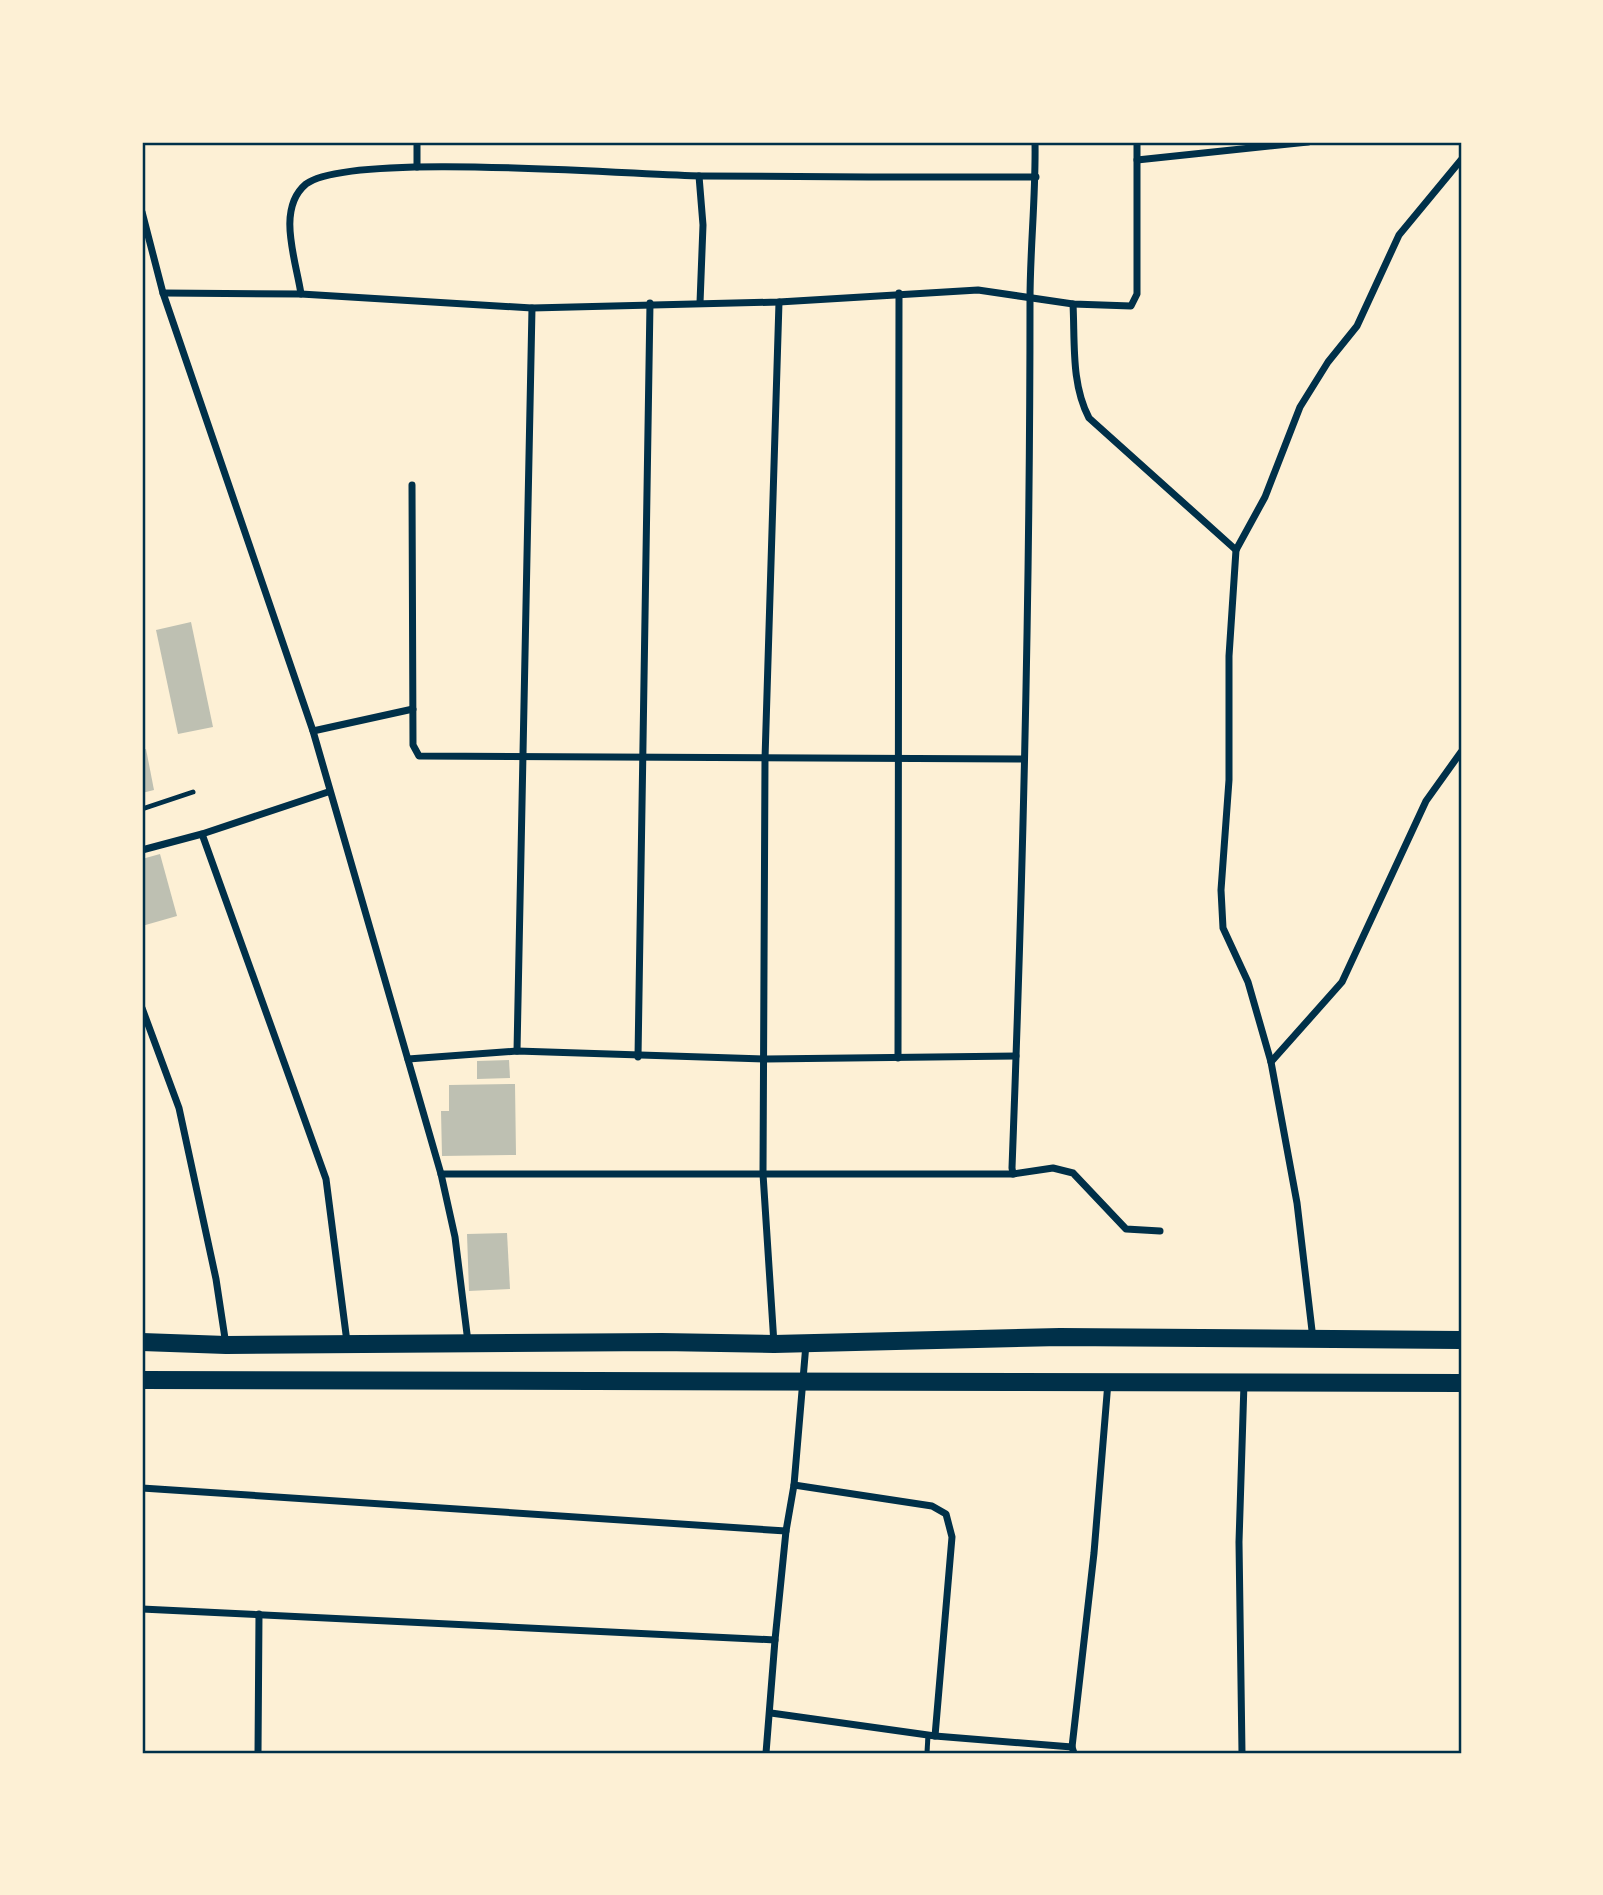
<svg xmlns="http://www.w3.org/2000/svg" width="1603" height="1895" font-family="'Asap Condensed',sans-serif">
<rect width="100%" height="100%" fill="#fdf0d5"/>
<g fill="#bec0b2">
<polygon points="191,622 213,727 178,734 156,630"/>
<polygon points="146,749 154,790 142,793 142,750"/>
<polygon points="160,854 177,916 142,926 142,859"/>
<polygon points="509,1060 510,1078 477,1079 477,1061"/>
<polygon points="515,1084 516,1155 442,1156 441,1111 449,1111 449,1085"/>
<polygon points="507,1233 510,1289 469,1291 467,1234"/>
</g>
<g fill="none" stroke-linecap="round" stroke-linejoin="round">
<g stroke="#003049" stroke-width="5">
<polyline points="142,809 193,792"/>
<polyline points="927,1753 928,1735"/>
</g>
<g stroke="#003049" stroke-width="7">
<path d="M 1035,142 C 1036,195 1030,248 1030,300 C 1030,590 1023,879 1012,1168 L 1013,1174 L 1053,1168 L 1073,1173 L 1126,1229 L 1160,1231"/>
<polyline points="1137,160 1308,142"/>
<polyline points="417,167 417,142"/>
<polyline points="699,176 703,225 700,303"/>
<polyline points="142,212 163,293 313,731 441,1174 455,1237 468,1342"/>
<polyline points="163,293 301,294 532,308 779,302 978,290 1073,304 1131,306 1137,294 1137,142"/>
<path d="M 301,294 C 296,260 276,209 306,184 C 349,151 633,175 701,176 C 813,177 924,177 1036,177"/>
<path d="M 1073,304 C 1075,342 1071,384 1089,418 L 1236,550"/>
<polyline points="412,485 413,745 419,756 1024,759"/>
<polyline points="313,731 413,709"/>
<polyline points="202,834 326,1179 347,1342"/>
<polyline points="142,850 202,834 328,792"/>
<polyline points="142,1008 179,1108 216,1279 226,1345"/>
<polyline points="517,1051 532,308"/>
<polyline points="638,1057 650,303"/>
<polyline points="898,1058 899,293"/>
<polyline points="408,1059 517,1051 766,1059 1016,1056"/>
<polyline points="1271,1062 1342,982 1426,801 1461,752"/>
<polyline points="441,1174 1013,1174"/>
<polyline points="1313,1339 1297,1203 1271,1062 1248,982 1223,928 1221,890 1229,780 1229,656 1236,550 1265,497 1300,407 1328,362 1357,326 1399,235 1461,160"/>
<polyline points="774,1344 763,1174 765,759 779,302"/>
<polyline points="794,1485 932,1506 946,1514 952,1537 935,1736"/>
<polyline points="142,1488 786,1531"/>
<polyline points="142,1609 775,1640"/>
<polyline points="771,1713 935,1736 1072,1747"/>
<polyline points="258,1753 259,1614"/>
<polyline points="766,1753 775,1640 786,1531 794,1485 806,1344"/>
<polyline points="1074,1753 1072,1747 1094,1553 1108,1382"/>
<polyline points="1242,1753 1239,1542 1244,1383"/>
</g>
<g stroke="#003049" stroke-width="18">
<polyline points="142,1342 226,1345 662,1342 774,1344 1060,1337 1461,1340"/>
<polyline points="142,1380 1461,1383"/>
</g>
</g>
<rect width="1603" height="1895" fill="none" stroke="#fdf0d5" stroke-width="287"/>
<rect x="144" y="144" width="1316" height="1608" fill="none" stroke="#003049" stroke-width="2.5"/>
</svg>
